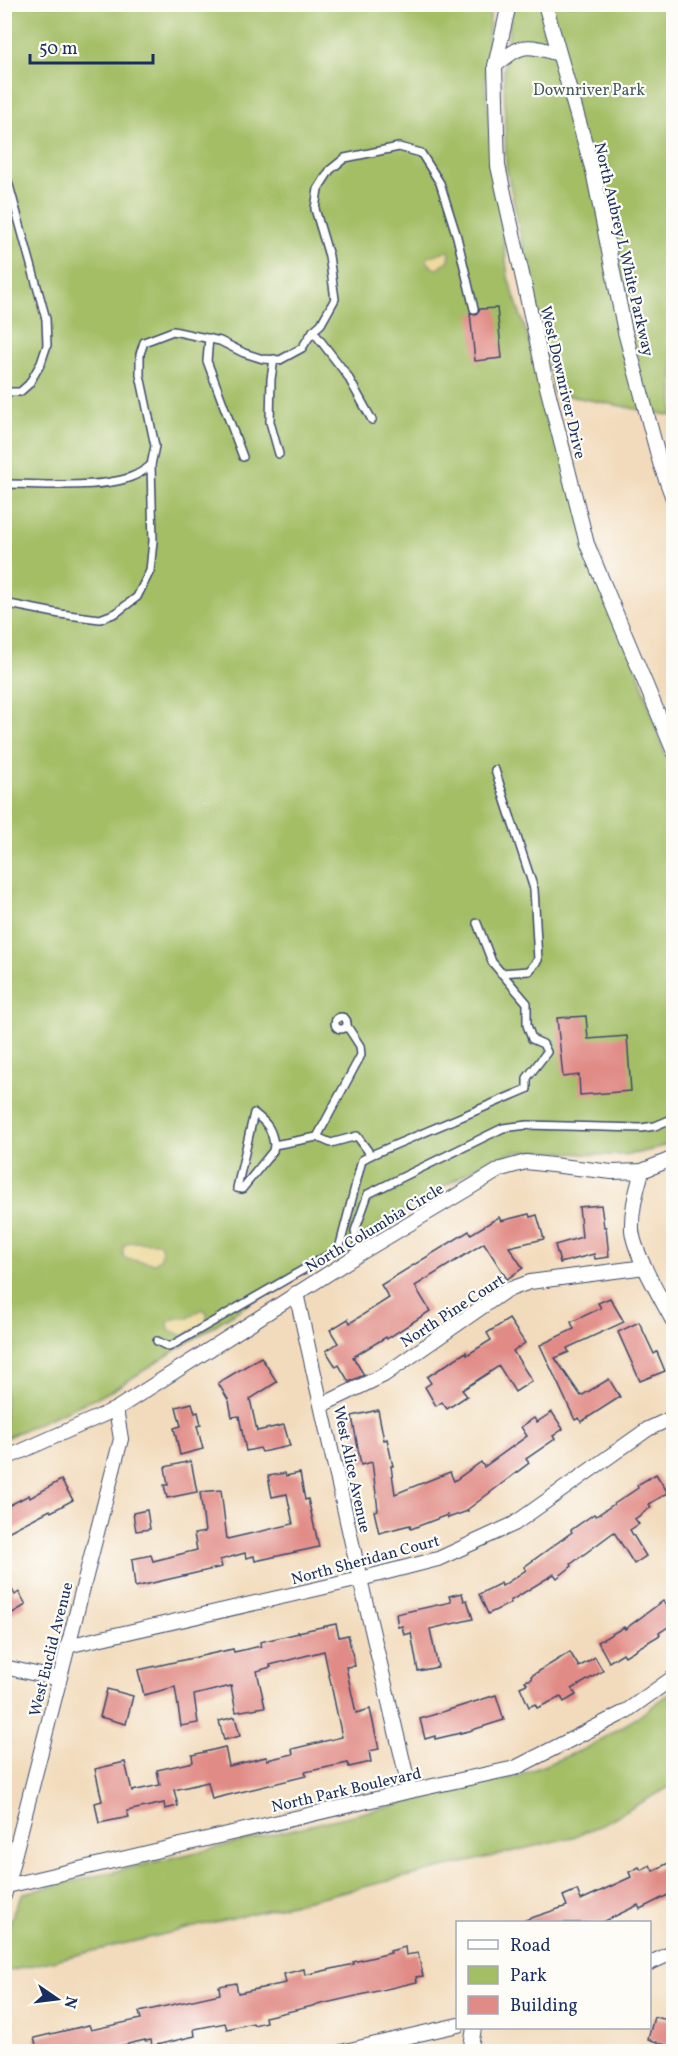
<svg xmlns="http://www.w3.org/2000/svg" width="678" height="2056" font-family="Vollkorn,serif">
<rect width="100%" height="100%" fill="#fdfcf7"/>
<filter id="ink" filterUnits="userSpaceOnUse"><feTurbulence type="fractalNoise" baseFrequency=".0167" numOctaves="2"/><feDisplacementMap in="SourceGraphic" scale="12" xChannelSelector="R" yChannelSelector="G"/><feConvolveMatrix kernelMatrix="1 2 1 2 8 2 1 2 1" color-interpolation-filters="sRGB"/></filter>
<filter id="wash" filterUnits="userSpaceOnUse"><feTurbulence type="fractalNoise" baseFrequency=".008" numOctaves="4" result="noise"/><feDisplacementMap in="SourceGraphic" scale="24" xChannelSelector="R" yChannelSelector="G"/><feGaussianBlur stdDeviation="1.35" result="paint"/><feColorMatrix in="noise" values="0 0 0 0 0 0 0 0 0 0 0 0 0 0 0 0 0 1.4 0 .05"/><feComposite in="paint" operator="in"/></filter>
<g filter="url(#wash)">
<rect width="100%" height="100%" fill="#f2dbbc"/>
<g fill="#a3be65" stroke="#5f7662" stroke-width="1.5">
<path d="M 5,5 L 491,5 L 485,84 L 508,277 L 673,778 L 673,1141 C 625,1168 570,1147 518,1152 C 506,1153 494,1159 483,1163 L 269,1291 L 113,1390 L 5,1438 Z"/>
<polygon points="512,5 673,5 673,416 554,393 506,166 504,70"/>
<path d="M 673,1691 L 673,1785 L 599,1826 L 573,1837 L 5,1972 C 4,1947 8,1914 24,1893 L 518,1776 L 589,1747 L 638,1717 Z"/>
</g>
<g fill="#eeda9e" stroke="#84847e" stroke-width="1.5">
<polygon points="445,251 450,252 449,260 438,269 433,268 427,261 428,257"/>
<polygon points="131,1242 159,1243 162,1248 161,1258 154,1263 126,1259 123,1255 123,1246"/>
<polygon points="202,1309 207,1312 207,1322 184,1336 169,1330 168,1322 176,1318 188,1318"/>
</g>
<g id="blocks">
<g fill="#e18b86">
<polygon points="497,308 502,358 475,361 470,313 476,314 480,309"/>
<polygon points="586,1016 588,1039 627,1036 631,1091 580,1095 579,1075 563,1077 557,1018"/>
<polygon points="601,1205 604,1227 606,1227 609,1257 595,1259 594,1254 560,1263 555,1245 582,1237 579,1207"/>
<polygon points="529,1214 530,1217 537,1215 544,1239 509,1247 523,1268 507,1279 484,1243 415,1286 430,1311 387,1339 386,1337 353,1357 364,1375 349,1382 339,1365 336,1367 326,1351 338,1343 330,1330 348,1319 350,1323 389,1298 381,1285 469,1231 471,1234 499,1217 501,1221"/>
<polygon points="610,1298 624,1322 567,1348 569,1352 555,1358 581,1396 609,1379 620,1397 581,1422 579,1418 575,1420 540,1345 574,1329 571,1322 601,1308 598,1303"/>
<polygon points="509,1319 525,1343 513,1351 532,1381 515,1392 499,1366 462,1390 467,1396 447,1409 442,1402 436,1406 425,1387 431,1383 427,1377 466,1352 467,1355 491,1340 487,1333"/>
<polygon points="639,1322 654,1354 657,1352 665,1371 640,1381 618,1332"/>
<polygon points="261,1357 277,1382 250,1399 257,1431 284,1425 290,1446 262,1452 260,1448 246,1451 239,1416 232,1417 229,1401 218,1383"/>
<polygon points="192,1403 195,1413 198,1412 201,1425 197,1426 203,1449 180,1455 174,1428 181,1426 176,1407"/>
<polygon points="378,1410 384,1440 387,1439 393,1466 391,1466 395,1494 450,1472 454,1481 481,1462 484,1467 527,1436 521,1427 534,1418 537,1422 552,1412 563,1429 553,1436 555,1439 526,1459 529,1463 467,1510 468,1511 448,1518 447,1515 411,1529 410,1525 379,1533 374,1511 378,1510 372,1462 361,1465 352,1416"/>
<polygon points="191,1461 197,1492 167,1498 164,1485 168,1485 165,1467"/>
<polygon points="285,1473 286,1476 300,1473 305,1500 308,1499 319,1547 255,1561 254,1556 246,1558 245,1553 220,1560 222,1567 135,1587 132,1559 151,1555 153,1561 197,1550 194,1534 205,1532 200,1492 221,1490 227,1539 293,1524 287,1494 272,1497 268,1476"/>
<polygon points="656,1474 668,1493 649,1504 651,1507 635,1519 639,1524 630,1530 646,1556 634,1564 614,1532 571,1564 572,1566 557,1578 554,1574 510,1601 511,1603 488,1614 479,1594 501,1583 502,1586 526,1570 524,1567 572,1532 571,1530 594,1514 596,1516 638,1488 637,1485"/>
<polygon points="61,1480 73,1500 51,1512 50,1510 4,1534 4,1508 29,1495 30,1498"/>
<polygon points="147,1510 150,1529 136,1531 133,1513"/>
<polygon points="4,1575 15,1595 19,1592 26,1605 4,1618"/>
<polygon points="462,1593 464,1601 467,1600 473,1619 430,1629 438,1667 418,1671 411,1633 404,1635 402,1626 398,1627 396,1614 451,1602 449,1596"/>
<polygon points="663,1601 674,1616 674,1623 659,1633 660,1635 625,1656 623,1653 609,1662 598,1642 624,1627 625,1629"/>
<polygon points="336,1624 339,1637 348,1635 355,1666 346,1667 356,1713 370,1709 379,1749 369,1751 371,1762 349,1767 348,1763 305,1772 306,1776 212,1799 208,1782 174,1790 178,1806 165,1809 164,1803 127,1811 129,1817 99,1823 95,1803 102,1801 95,1769 125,1762 132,1791 160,1785 157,1770 193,1762 192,1755 225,1747 229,1766 266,1757 267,1760 293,1754 292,1749 342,1737 324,1651 270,1665 271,1667 257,1671 265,1707 236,1712 231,1686 194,1695 198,1723 181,1726 175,1687 144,1695 138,1670 233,1649 234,1652 261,1646 260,1642 299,1633 298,1632"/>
<polygon points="570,1652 579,1667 595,1657 603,1671 572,1689 576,1695 564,1702 561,1697 537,1708 535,1704 529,1707 520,1687 527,1684 525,1681 532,1679 531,1676"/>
<polygon points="107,1689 133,1696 126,1724 100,1717"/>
<polygon points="496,1695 504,1720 469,1731 435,1739 435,1736 425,1739 420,1719"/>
<polygon points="235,1717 240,1736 224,1740 219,1721"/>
<polygon points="674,1860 674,1892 640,1909 638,1905 601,1923 525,1923 525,1920 567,1906 563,1896 577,1890 581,1900 631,1877 629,1872 639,1867 641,1870 650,1865 653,1871"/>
<polygon points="405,1947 406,1955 418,1953 423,1976 416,1977 417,1982 265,2017 266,2022 254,2025 253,2023 227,2029 225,2023 194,2029 195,2036 152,2046 151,2040 145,2041 145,2040 94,2052 38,2052 34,2038 89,2025 91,2030 141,2019 139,2012 220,1994 219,1986 236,1983 238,1993 286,1983 284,1974 304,1969 305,1975 354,1964 353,1962 391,1953 390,1951"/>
<polygon points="654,2017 674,2021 674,2048 648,2039"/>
</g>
</g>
</g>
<g filter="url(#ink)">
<use href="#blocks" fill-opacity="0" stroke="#3b496c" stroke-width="1.5"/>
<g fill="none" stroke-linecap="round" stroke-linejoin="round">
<g stroke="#3b496c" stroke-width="10">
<g id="lane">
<polyline points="4,167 46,319 47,345 41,363 29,384 20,392 4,392"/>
<polyline points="313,331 347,375 372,420"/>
<polyline points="209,338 207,361 243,457"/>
<polyline points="274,359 271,379 270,422 279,454"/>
<polyline points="151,465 155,446 140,375 140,354 144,342 173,331 220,341 244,353 263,359 280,360 302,348 313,331 321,324 335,299 329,256 315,209 318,189 330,170 345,158 399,147 421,153 440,183 457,237 474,309"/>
<path d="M 4,484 C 39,484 100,489 131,477 C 139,474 145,470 151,465 L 153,541 L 150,571 L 137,597 L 116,613 L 100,619 L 60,614 L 4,603"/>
<polyline points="495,770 534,889 538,960 529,971 501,973"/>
<circle cx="341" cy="1023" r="6"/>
<polyline points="317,1137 331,1143 357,1136 371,1155 527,1089 527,1078 547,1052 543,1044 532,1039 527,1025 527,1003 492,962 477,923"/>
<path d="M 274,1145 L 273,1151 L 242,1189 L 237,1188 L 254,1113 C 267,1123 272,1129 274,1145 L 317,1137 L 361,1055 L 360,1046 L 347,1026"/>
<polyline points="359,1254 355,1231 368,1194 503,1128 527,1125 641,1128 655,1126 674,1118"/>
<polyline points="157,1341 169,1347 339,1249 362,1160 371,1155"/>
</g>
</g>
<g stroke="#3b496c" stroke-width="16">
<g id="street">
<polyline points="509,4 495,66 498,166 547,387 587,544 674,752"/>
<polyline points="545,4 593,171 625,332 660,463 674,501"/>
<path d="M 495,66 C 522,43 525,44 559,54"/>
<path d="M 642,1171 C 637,1190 631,1209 632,1230 C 634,1254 662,1300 674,1323"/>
<polyline points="296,1293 360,1579 410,1791"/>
<polyline points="322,1405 384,1375 505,1291 530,1282 645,1267"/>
<polyline points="4,1459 116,1409 359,1254 501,1169 526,1162 612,1172 642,1171 674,1158"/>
<polyline points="67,1646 360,1579 438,1559 514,1524 648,1429 674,1417"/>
<polyline points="4,1667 59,1679"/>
<polyline points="7,1886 410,1791 515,1768 625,1712 674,1677"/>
<polyline points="4,1896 121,1439 116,1409"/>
<polyline points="650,1963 674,1952"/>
<polyline points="341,2052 458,2025"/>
<polyline points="470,2052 474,2028"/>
</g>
</g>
<use href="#lane" stroke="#fff" stroke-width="7"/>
<use href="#street" stroke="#fff" stroke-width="14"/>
</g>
</g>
<g text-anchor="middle" stroke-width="4.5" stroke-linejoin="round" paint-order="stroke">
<g font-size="16" fill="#445a60" stroke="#fdfcf7">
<text x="589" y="95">Downriver Park</text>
</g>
<g font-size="16" fill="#1b2f5e" stroke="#fdfcf7">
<text transform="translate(625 249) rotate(77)" y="6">North Aubrey L White Parkway</text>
<text transform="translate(564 382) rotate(77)" y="6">West Downriver Drive</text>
<text transform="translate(374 1227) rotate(-31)" y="6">North Columbia Circle</text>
<text transform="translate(452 1310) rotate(-33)" y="6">North Pine Court</text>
<text transform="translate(353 1469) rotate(78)" y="6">West Alice Avenue</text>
<text transform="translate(365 1559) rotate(-15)" y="6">North Sheridan Court</text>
<text transform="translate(50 1649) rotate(-76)" y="6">West Euclid Avenue</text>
<text transform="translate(346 1789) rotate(-13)" y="6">North Park Boulevard</text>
</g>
</g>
<rect width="678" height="2056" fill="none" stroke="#fdfcf7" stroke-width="24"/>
<rect x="456" y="1921" width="195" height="108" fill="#fdfcf7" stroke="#a3aaba" stroke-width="1.5"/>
<rect x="468" y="1940" width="30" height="9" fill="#ffffff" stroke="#a3aaba" stroke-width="1.5"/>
<text x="510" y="1951" font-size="18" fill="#1b2f5e">Road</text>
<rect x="468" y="1966" width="30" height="18" fill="#a3be65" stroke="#a3aaba" stroke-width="1.5"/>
<text x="510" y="1981" font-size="18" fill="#1b2f5e">Park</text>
<rect x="468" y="1996" width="30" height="18" fill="#e18b86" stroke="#a3aaba" stroke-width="1.5"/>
<text x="510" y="2011" font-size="18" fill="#1b2f5e">Building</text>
<g transform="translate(57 1999) rotate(104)" stroke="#fdfcf7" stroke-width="4.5" paint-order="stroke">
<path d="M0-4.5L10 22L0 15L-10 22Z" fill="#1b2f5e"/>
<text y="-9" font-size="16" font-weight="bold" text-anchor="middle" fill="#1b2f5e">N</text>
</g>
<path d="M30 54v9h123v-9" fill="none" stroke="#1b2f5e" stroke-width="3"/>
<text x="39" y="54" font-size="18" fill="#1b2f5e" stroke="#fdfcf7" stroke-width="4.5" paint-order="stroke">50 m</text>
</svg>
